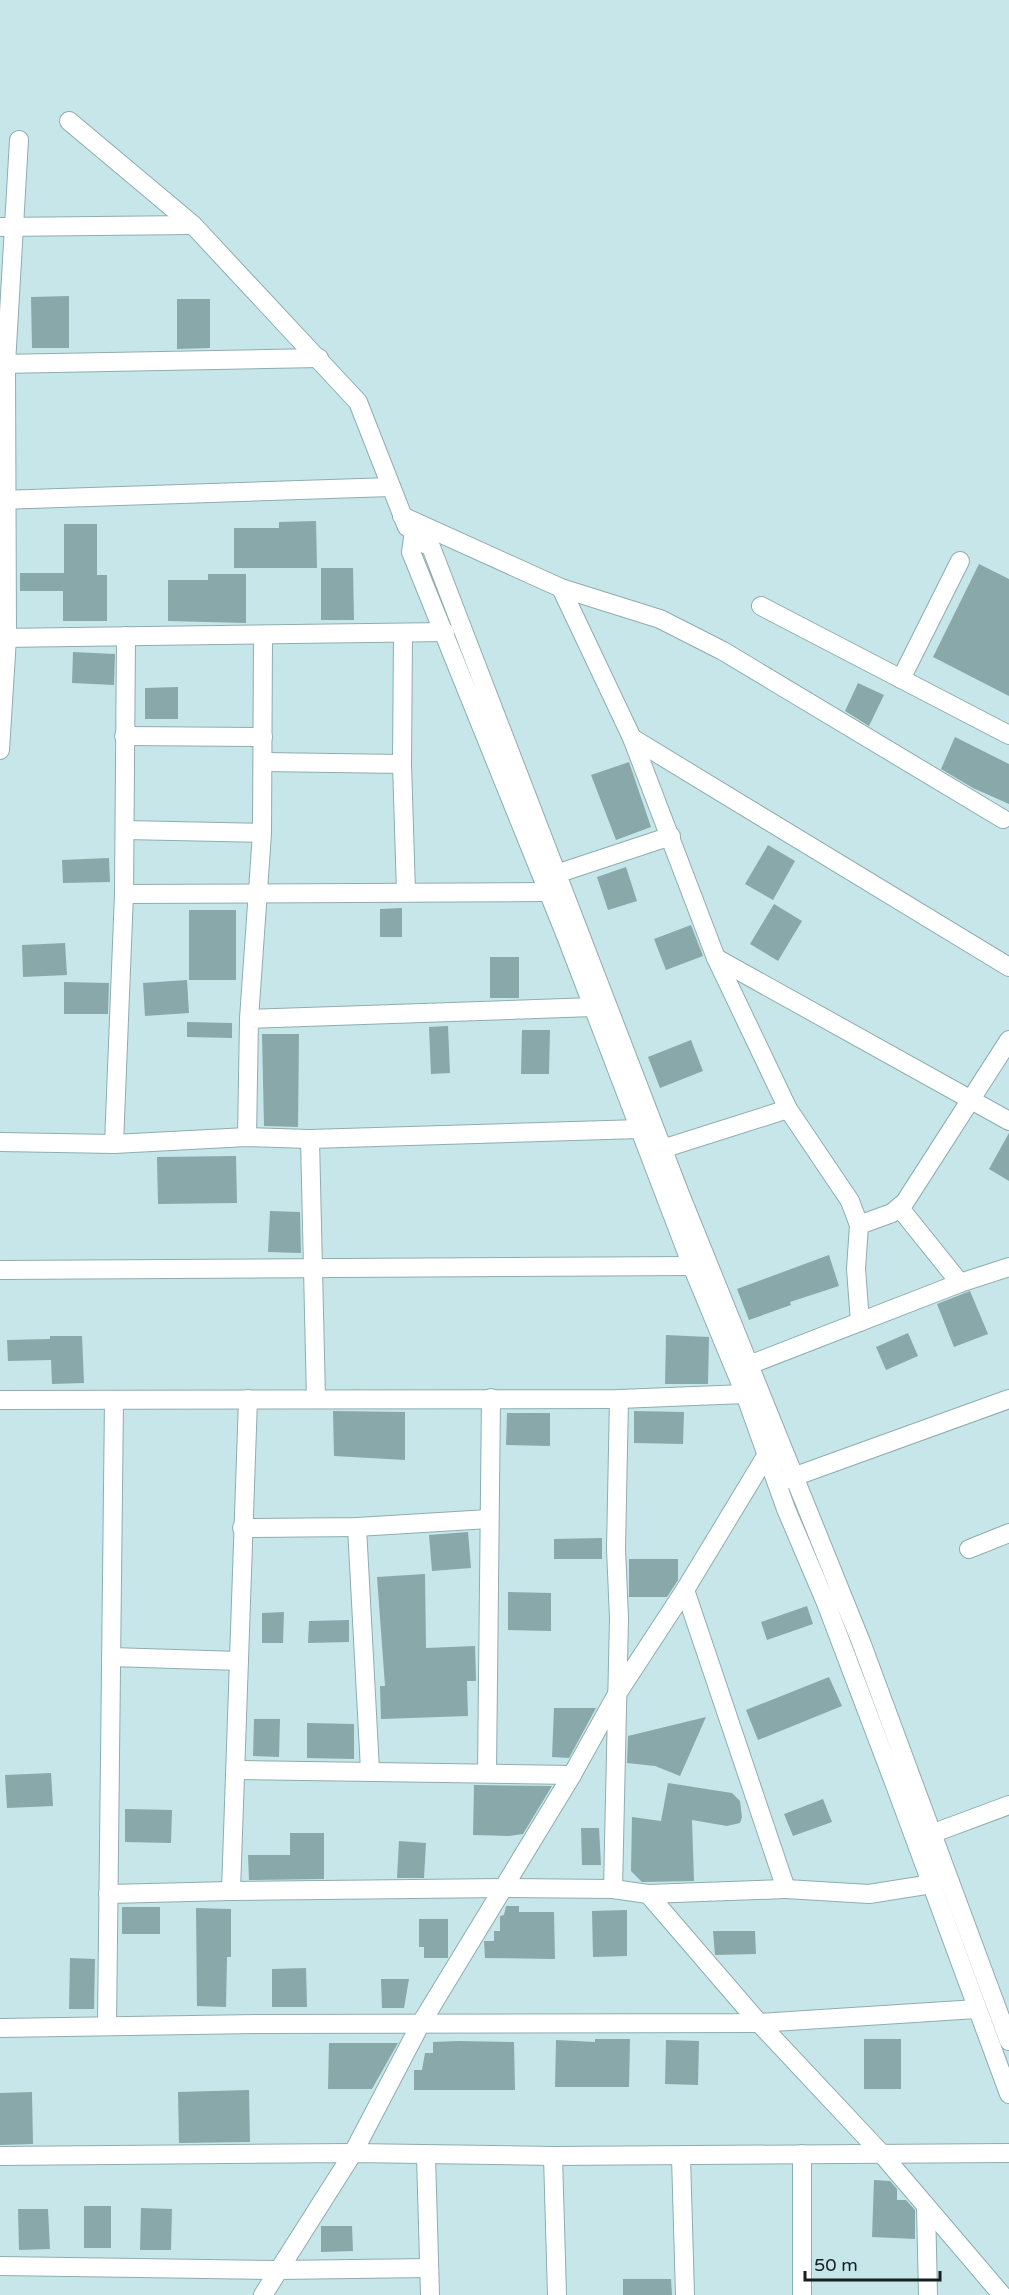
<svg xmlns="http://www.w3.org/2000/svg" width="1009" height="2295" font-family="'Varela Round',sans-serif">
<rect width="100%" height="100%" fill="#c6e6e9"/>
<g fill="#89a8aa">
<polygon points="69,296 69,348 32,348 31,297"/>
<polygon points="177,299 210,299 210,348 177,349"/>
<polygon points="316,521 317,568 234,568 234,528 279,528 279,522"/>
<polygon points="64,524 97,524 97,575 107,575 107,621 63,621 63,591 20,591 20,573 64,573"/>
<polygon points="979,564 1009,579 1009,696 933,657"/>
<polygon points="321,568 353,568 354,620 321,620"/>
<polygon points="208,574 246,574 246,623 168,621 168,580 208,580"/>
<polygon points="73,652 115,654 114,685 72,683"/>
<polygon points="858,683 884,695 869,726 845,711"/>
<polygon points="178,687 178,719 145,719 145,688"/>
<polygon points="955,737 1009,764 1009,804 973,788 941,769"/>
<polygon points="629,762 651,827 616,840 591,775"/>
<polygon points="768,845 795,861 773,900 745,884"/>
<polygon points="109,858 110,882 63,883 62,860"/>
<polygon points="626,867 637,901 608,910 597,877"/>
<polygon points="774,904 802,921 778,961 750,944"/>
<polygon points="402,908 402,937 380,937 380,909"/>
<rect x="189" y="910" width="47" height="70"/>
<polygon points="691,925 703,956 666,970 654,939"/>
<polygon points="65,943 67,975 23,977 22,945"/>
<rect x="490" y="957" width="29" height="41"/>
<polygon points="187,980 189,1013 145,1016 143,983"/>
<polygon points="64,982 109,983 108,1014 64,1014"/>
<polygon points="187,1022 232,1023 232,1038 187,1037"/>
<polygon points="448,1026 450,1073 431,1074 429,1027"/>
<polygon points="522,1030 550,1030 549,1074 521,1074"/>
<polygon points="262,1034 299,1034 298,1127 264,1126"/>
<polygon points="691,1040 703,1071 660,1088 648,1057"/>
<polygon points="1009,1133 1009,1181 989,1169"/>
<polygon points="236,1156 237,1203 158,1204 157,1157"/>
<polygon points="270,1211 300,1212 301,1253 268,1252"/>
<polygon points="829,1255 839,1286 790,1302 791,1305 749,1320 737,1289"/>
<polygon points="970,1291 988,1334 954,1347 937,1304"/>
<polygon points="908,1333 918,1356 886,1370 876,1347"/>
<polygon points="666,1335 709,1337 708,1384 665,1384"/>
<polygon points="50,1336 82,1336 84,1383 52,1384 51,1360 8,1361 7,1340 50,1339"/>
<polygon points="333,1411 405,1412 405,1460 334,1456"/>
<polygon points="634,1411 684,1412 683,1444 634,1443"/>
<polygon points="507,1413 550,1413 550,1446 506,1445"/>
<polygon points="468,1532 471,1568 432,1571 429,1535"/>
<polygon points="602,1538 602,1559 554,1559 554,1539"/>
<polygon points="629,1559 678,1559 678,1580 667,1597 629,1597"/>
<polygon points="425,1574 426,1648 475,1646 476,1681 467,1681 468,1716 381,1719 380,1686 385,1686 377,1577"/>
<polygon points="508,1592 551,1593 551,1631 508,1630"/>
<polygon points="807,1606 813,1624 767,1640 761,1622"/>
<polygon points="284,1612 283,1643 262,1643 262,1613"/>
<polygon points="349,1620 349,1642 308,1643 309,1621"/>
<polygon points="829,1677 842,1706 758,1740 746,1710"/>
<polygon points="554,1708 596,1708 569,1758 552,1757"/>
<polygon points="706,1717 680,1776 655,1766 627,1763 628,1736"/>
<polygon points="254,1719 280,1719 279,1757 253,1756"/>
<polygon points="307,1723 354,1724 354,1759 307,1758"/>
<polygon points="51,1773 53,1806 7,1808 5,1775"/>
<polygon points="668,1783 732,1793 740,1801 742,1817 740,1823 727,1826 692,1820 694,1881 642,1882 631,1871 632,1817 661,1821"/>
<polygon points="474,1785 552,1786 523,1834 509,1836 473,1835"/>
<polygon points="823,1799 832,1822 793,1836 784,1814"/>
<polygon points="125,1809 172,1810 171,1843 125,1842"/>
<polygon points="581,1828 599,1828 601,1865 582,1865"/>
<polygon points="290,1833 324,1833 324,1879 249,1880 248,1855 290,1855"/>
<polygon points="399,1841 426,1843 424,1878 397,1878"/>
<polygon points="506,1906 519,1906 519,1912 554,1912 555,1959 485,1958 484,1941 494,1941 494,1931 500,1931 500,1916 504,1915"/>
<rect x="122" y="1907" width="38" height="27"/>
<polygon points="196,1908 231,1909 231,1957 227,1957 226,2007 197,2006"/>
<polygon points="627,1910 627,1956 593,1957 592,1911"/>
<polygon points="419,1919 448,1919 448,1958 424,1958 424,1947 419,1947"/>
<polygon points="713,1931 755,1931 756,1954 715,1955"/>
<polygon points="70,1958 95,1959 94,2009 69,2009"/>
<polygon points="306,1968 307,2007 272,2007 272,1969"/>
<polygon points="381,1979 409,1979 404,2008 382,2008"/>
<polygon points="595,2039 630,2039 629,2087 555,2087 556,2040 595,2042"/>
<rect x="864" y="2039" width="37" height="50"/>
<polygon points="666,2040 699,2041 698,2085 665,2084"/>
<polygon points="459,2041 514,2042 515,2090 414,2090 414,2070 422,2070 425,2053 433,2053 433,2042"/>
<polygon points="329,2043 398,2043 372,2089 328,2089"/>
<polygon points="249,2090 250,2142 179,2143 178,2092"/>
<polygon points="32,2092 33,2144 0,2145 0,2093"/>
<polygon points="874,2180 890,2181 897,2189 897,2200 906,2200 915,2210 915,2239 872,2237"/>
<rect x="84" y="2206" width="27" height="42"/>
<polygon points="141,2208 172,2209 171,2250 140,2250"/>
<polygon points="18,2209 48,2209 50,2249 19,2250"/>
<polygon points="321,2226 352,2226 353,2251 321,2252"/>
<polygon points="623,2279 671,2279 672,2295 623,2295"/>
</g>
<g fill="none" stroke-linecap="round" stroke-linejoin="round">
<g stroke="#8eadaf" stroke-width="20">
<g id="minor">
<polyline points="69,121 193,225 358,402 407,527"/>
<polyline points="0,227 193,225"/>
<polyline points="0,364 319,358"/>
<polyline points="0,500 391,487"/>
<polyline points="402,516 561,588 660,619 723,651 1003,819"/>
<polyline points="561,588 632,738 716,958 788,1109 850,1201 859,1225 856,1269 860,1322"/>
<polyline points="761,606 1009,735"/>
<polyline points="403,633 402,764 406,892"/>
<polyline points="0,638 445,632"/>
<polyline points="901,679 960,561"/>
<polyline points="124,736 263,737"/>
<polyline points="632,738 1009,967"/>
<polyline points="0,750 7,638 6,364 19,140"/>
<polyline points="263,762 402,764"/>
<polyline points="125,830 262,833"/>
<polyline points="556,874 671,836"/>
<polyline points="124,894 549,892"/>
<polyline points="716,958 1009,1121"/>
<polyline points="249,1019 262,833 263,635"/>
<polyline points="247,1137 249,1019 593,1007"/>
<polyline points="310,1139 640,1129"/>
<polyline points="0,1142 114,1144 247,1137 310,1139 316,1399"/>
<polyline points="114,1144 124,894 126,636"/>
<polyline points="662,1149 788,1109"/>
<polyline points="899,1207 960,1283"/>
<polyline points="859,1225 892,1213 905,1202 1009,1040"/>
<polyline points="0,1270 692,1266"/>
<polyline points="749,1365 960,1283 1009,1267"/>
<polyline points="0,1400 619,1399 745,1394"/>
<polyline points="782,1481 1009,1399"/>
<polyline points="357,1527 370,1770"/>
<polyline points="242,1528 357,1527 489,1519"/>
<polyline points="969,1549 1009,1533"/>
<polyline points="111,1657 239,1661"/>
<polyline points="236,1770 572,1775"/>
<polyline points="487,1773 491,1398"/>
<polyline points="931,1834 1009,1805"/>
<polyline points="613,1889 619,1618 616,1549 619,1399"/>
<polyline points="786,1889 869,1894 932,1884"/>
<polyline points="231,1891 503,1888 613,1889 648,1894 786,1889 685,1590"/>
<polyline points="108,1894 231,1891 248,1399"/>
<polyline points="648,1894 759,2023 881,2153 1002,2295"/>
<polyline points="107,2026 114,1400"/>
<polyline points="0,2028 259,2024 759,2023 977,2009"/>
<polyline points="1009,2041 861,1642 680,1194 431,547 413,538 411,552 566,936 692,1266 745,1394 786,1509 826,1603 895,1785 1009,2094"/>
<polyline points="0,2156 353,2153 553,2156 1009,2153"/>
<polyline points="426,2156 430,2295"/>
<polyline points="553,2156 557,2295"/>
<polyline points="681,2156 685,2295"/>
<polyline points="926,2206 928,2295"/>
<polyline points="0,2266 278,2270 429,2268"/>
<polyline points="263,2295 353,2153 420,2025 572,1775 617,1694 685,1590 766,1456 775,1452"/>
<polyline points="802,2295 802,2154"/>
</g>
</g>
<use href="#minor" stroke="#fff" stroke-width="18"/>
</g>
<path d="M805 2271v9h135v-9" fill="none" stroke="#152021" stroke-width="3"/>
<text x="814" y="2271" font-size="18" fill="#152021" stroke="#c6e6e9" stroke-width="4.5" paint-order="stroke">50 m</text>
</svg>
